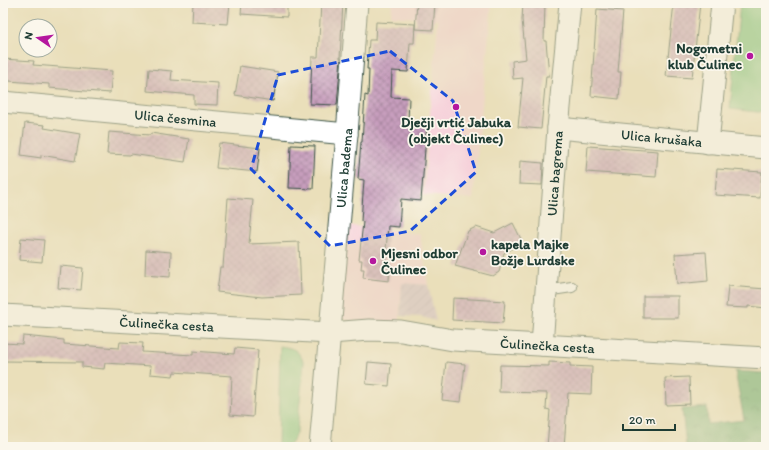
<svg xmlns="http://www.w3.org/2000/svg" width="769" height="450" font-family="Itim,sans-serif">
<defs>
<pattern id="industrial-furrows" width="10" height="10" patternUnits="userSpaceOnUse"><rect width="10" height="10" fill="#d1bdcb"/><path d="M-1 1l2-2M0 10L10 0M9 11l2-2" fill="none" stroke="#b3a3af"/></pattern>
<pattern id="forest-crowns" width="20" height="18" patternUnits="userSpaceOnUse"><rect width="20" height="18" fill="#66ab70"/><path d="M2 6a3 3 0 1 1 6 0M12 15a3 3 0 1 1 6 0" fill="none" stroke="#538c5d"/></pattern>
<pattern id="building-cross-hatch" width="8" height="8" patternUnits="userSpaceOnUse"><rect width="8" height="8" fill="#c79ebd"/><path d="M0 0l8 8M0 8l8-8" fill="none" stroke="#a1829a"/></pattern>
</defs>
<rect width="100%" height="100%" fill="#fbf7ec"/>
<filter id="ink" filterUnits="userSpaceOnUse"><feTurbulence type="fractalNoise" baseFrequency=".025" numOctaves="2"/><feDisplacementMap in="SourceGraphic" scale="8" xChannelSelector="R" yChannelSelector="G"/><feConvolveMatrix kernelMatrix="1 2 1 2 8 2 1 2 1" color-interpolation-filters="sRGB"/></filter>
<filter id="wash" filterUnits="userSpaceOnUse"><feTurbulence type="fractalNoise" baseFrequency=".012" numOctaves="4" result="noise"/><feDisplacementMap in="SourceGraphic" scale="16" xChannelSelector="R" yChannelSelector="G"/><feGaussianBlur stdDeviation="0.9" result="paint"/><feColorMatrix in="noise" values="0 0 0 0 0 0 0 0 0 0 0 0 0 0 0 0 0 1.4 0 .05"/><feComposite in="paint" operator="in"/></filter>
<g filter="url(#wash)">
<rect width="100%" height="100%" fill="#eadfba"/>
<g fill="#f6cfd9">
<polygon points="392,3 492,3 473,199 423,195 438,20 391,16"/>
<polygon points="345,225 420,234 428,285 402,283 399,323 350,321 343,318 339,313"/>
</g>
<polygon fill="url(#industrial-furrows)" points="402,283 428,285 436,321 422,317 400,316"/>
<g fill="#7ec682" stroke="#4e825b">
<polygon points="740,3 766,3 766,113 730,109"/>
<path d="M 280,346 C 294,348 299,350 304,363 L 297,430 L 292,443 C 286,447 284,449 278,444 Z"/>
</g>
<polygon fill="url(#forest-crowns)" stroke="#427452" points="735,371 766,373 766,447 686,447 682,409 707,407 708,424 744,420"/>
<g id="blocks">
<g fill="url(#building-cross-hatch)">
<polygon points="193,3 230,3 228,24 192,22"/>
<polygon points="242,3 287,3 287,17 241,14"/>
<polygon points="321,3 343,3 340,58 341,58 337,105 310,104 312,57 318,57"/>
<polygon points="417,3 435,3 433,30 415,29"/>
<polygon points="523,3 545,3 544,41 546,41 549,76 546,76 541,129 518,127 523,78 513,79 512,61 526,59 522,20"/>
<polygon points="674,3 700,3 692,78 666,76"/>
<polygon points="597,9 623,11 618,72 621,72 619,99 591,96"/>
<polygon points="376,22 415,24 414,43 410,43 408,72 392,71 391,97 409,98 408,122 427,123 421,201 401,199 399,227 388,226 385,262 390,262 389,281 363,278 364,269 361,269 362,260 359,260 363,222 361,221 364,180 358,179 360,155 361,142 362,142 365,95 368,96 369,69 367,69 369,40 375,40"/>
<polygon points="3,59 34,61 33,65 112,71 110,93 49,88 49,84 9,81 9,79 3,78"/>
<polygon points="240,66 278,72 273,101 235,95"/>
<polygon points="149,69 172,71 171,80 218,83 217,105 194,104 194,95 147,91"/>
<polygon points="25,123 45,125 44,128 80,134 75,161 41,155 41,158 21,155"/>
<polygon points="109,132 150,135 151,133 189,139 185,162 131,154 130,155 107,154"/>
<polygon points="219,143 260,148 257,172 216,168"/>
<polygon points="291,145 315,146 313,189 289,188"/>
<polygon points="588,146 658,151 656,177 586,172"/>
<polygon points="520,161 543,163 542,185 519,184"/>
<polygon points="717,169 762,172 760,198 715,195"/>
<polygon points="228,198 253,200 249,244 299,242 301,295 262,297 217,292 220,267 223,267"/>
<polygon points="513,223 523,243 504,253 499,272 493,276 455,266 468,231 476,227 494,233"/>
<polygon points="21,238 44,240 42,262 19,260"/>
<polygon points="146,250 171,252 170,277 145,275"/>
<polygon points="706,252 708,281 677,284 675,254"/>
<polygon points="60,266 83,268 81,290 58,288"/>
<polygon points="728,286 766,289 766,308 748,306 748,308 726,307"/>
<rect x="643" y="296" width="35" height="22"/>
<polygon points="453,298 505,301 503,323 452,320"/>
<polygon points="23,336 64,340 64,344 119,348 120,342 143,343 142,352 193,355 193,351 234,354 235,348 258,350 253,417 230,415 232,376 174,372 173,376 150,374 151,366 105,363 104,369 82,367 82,362 3,361 3,343 22,344"/>
<polygon points="368,362 391,364 389,386 366,384"/>
<polygon points="446,362 465,364 461,402 442,400"/>
<polygon points="549,362 570,363 570,366 592,367 591,394 568,393 564,447 547,447 550,410 546,409 547,393 499,392 500,365 549,366"/>
<polygon points="689,377 690,404 666,405 665,378"/>
</g>
</g>
</g>
<g filter="url(#ink)">
<use href="#blocks" fill-opacity="0" stroke="#3d5548" stroke-width="1"/>
<g fill="none" stroke-linecap="round" stroke-linejoin="round">
<g stroke="#3d5548" stroke-width="12">
<polyline id="service" points="545,291 572,287"/>
</g>
<g stroke="#3d5548" stroke-width="23">
<g id="minor">
<path id="s1" d="M 3,102 L 347,134"/>
<path id="s2" d="M 558,128 L 766,148"/>
<polyline points="708,143 722,3"/>
<path id="s3" d="M 3,315 L 294,331 L 330,333 L 369,330 L 401,331 L 453,340 L 766,358"/>
<path id="s4" d="M 542,345 L 558,128 L 570,3"/>
<path id="s5" d="M 320,447 L 347,134 L 357,3"/>
</g>
</g>
<use href="#service" stroke="#fff" stroke-width="10"/>
<use href="#minor" stroke="#fff" stroke-width="21"/>
</g>
</g>
<path d="M0 0H769V450H0ZM 390,51 L 453,101 L 476,172 L 410,231 L 330,246 L 251,169 L 278,75 Z" fill="#eadfba" fill-opacity=".55" fill-rule="evenodd"/>
<path fill="none" stroke="#1d4ed8" stroke-width="3" stroke-dasharray="8 5" stroke-linejoin="round" d="M 390,51 L 453,101 L 476,172 L 410,231 L 330,246 L 251,169 L 278,75 Z"/>
<g fill="#b5179e" stroke="#fbf7ec" stroke-width="1.5">
<circle cx="750" cy="56" r="4"/>
<circle cx="456" cy="107" r="4"/>
<circle cx="483" cy="252" r="4"/>
<circle cx="373" cy="261" r="4"/>
</g>
<g text-anchor="middle" stroke-width="3.5" stroke-linejoin="round" paint-order="stroke">
<g font-size="14" font-weight="bold" fill="#1f3d34" stroke="#fbf7ec" text-anchor="start">
<text x="742" y="53" text-anchor="end">Nogometni<tspan x="742" dy="16">klub Čulinec</tspan></text>
<text x="456" y="127" text-anchor="middle">Dječji vrtić Jabuka<tspan x="456" dy="16">(objekt Čulinec)</tspan></text>
<text x="491" y="249">kapela Majke<tspan x="491" dy="16">Božje Lurdske</tspan></text>
<text x="381" y="258">Mjesni odbor<tspan x="381" dy="16">Čulinec</tspan></text>
</g>
<g font-size="14" fill="#1f3d34" stroke="#fbf7ec">
<text dy="5" stroke="none"><textPath href="#s1" startOffset="173">Ulica česmina</textPath></text>
<text dy="5" stroke="none"><textPath href="#s2" startOffset="104">Ulica krušaka</textPath></text>
<text dy="5" stroke="none"><textPath href="#s5" startOffset="280">Ulica badema</textPath></text>
<text dy="5" stroke="none"><textPath href="#s4" startOffset="172">Ulica bagrema</textPath></text>
<text dy="5" stroke="none"><textPath href="#s3" startOffset="164">Čulinečka cesta</textPath></text>
<text dy="5" stroke="none"><textPath href="#s3" startOffset="546">Čulinečka cesta</textPath></text>
</g>
</g>
<rect width="769" height="450" fill="none" stroke="#fbf7ec" stroke-width="16"/>
<g transform="translate(38 38) rotate(283)"><circle r="19" fill="#fbf7ec" stroke="#a3ada2"/>
<path d="M0-3L7 15L0 10L-7 15Z" fill="#b5179e"/>
<text y="-6" font-size="11" font-weight="bold" text-anchor="middle" fill="#1f3d34">N</text>
</g>
<path d="M623 424v6h52v-6" fill="none" stroke="#1f3d34" stroke-width="2"/>
<text x="629" y="424" font-size="12" fill="#1f3d34" stroke="#fbf7ec" stroke-width="3" paint-order="stroke">20 m</text>
</svg>
